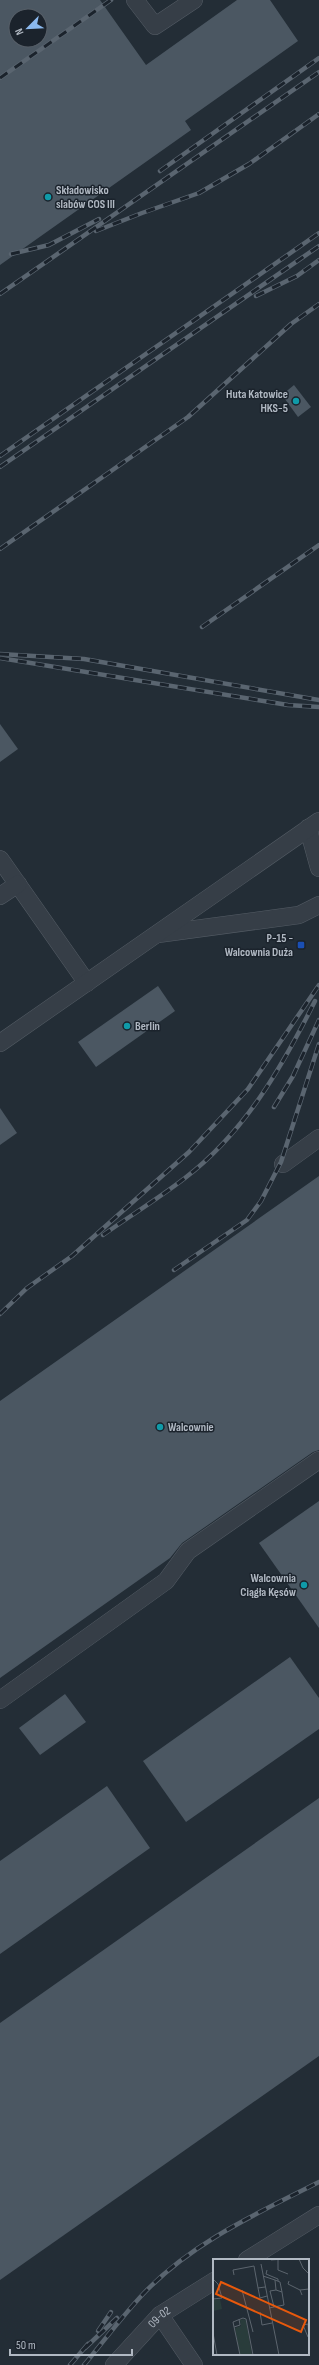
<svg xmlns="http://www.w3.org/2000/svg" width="319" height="2365" font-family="'Sofia Sans Condensed',sans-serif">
<rect width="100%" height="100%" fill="#232d36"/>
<g fill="#4b5762" fill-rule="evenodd">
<path d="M 0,0 L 100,0 L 146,65 L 237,0 L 270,0 L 298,41 L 185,121 L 191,130 L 0,265 ZM 16,16 L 40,16 L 40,40 L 16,40 Z"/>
<polygon points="294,385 311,407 298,417 282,395"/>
<polygon points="0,724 18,749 0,762"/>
<polygon points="158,986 175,1011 96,1067 78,1042"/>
<polygon points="0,1108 17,1133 0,1145"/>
<polygon points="319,1176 319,1450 313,1452 182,1543 170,1558 0,1678 0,1401"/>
<polygon points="319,1501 319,1628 259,1543"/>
<polygon points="290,1657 319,1698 319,1729 186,1822 143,1761"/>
<polygon points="65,1694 86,1722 40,1755 19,1728"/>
<polygon points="107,1786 150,1848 0,1954 0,1861"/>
<polygon points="319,1798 319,2056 0,2280 0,2023"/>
</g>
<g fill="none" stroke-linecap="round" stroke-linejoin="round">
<g stroke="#545c65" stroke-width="18">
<g id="minor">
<polyline points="135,0 155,26 194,0"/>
<polyline points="308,828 319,868"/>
<polyline points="0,859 87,983"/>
<polyline points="0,896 18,884"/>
<polyline points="158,934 299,915 319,905"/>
<polyline points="0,1043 319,821"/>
<polyline points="283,1164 319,1138"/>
<polyline points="0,1700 166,1581 188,1551 319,1460"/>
<polyline points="247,2260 319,2215"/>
<polyline points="160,2315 194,2365"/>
<path id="s1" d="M 114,2365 L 160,2315 L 214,2281"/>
</g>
</g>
<use href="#minor" stroke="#363e47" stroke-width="17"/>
<g stroke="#5a6570" stroke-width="4.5">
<g id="rail">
<polyline points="0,78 111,0"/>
<polyline points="160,171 319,58"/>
<polyline points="96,231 142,213 199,193 249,164 319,114"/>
<polyline points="11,254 49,245 99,219"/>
<polyline points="0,294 319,72"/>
<polyline points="256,296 297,276 319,260"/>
<polyline points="0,456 319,233"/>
<polyline points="0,467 319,246"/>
<polyline points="0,549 188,417 291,324 319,304"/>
<polyline points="202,627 319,545"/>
<polyline points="0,654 84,659 319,700"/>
<polyline points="0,658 288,705 319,707"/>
<polyline points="274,1107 293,1076 319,1020"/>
<path d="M 103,1235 C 130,1216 159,1198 185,1178 C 245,1132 282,1067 315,1001"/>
<polyline points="174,1270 247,1220 261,1201 281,1162 319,1044"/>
<polyline points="0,1314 27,1288 72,1256 189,1152 248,1089 319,985"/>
<polyline points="98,2331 111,2312"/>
<polyline points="85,2348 117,2318"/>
<polyline points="70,2365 88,2344"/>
<path d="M 84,2365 C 104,2341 123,2315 145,2292 C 193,2242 258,2213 319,2182"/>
</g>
</g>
<use href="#rail" stroke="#1b232c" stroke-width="3" stroke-dasharray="9" stroke-linecap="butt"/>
</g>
<g fill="#0f9aa8" stroke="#1b232c" stroke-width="1.5">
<circle cx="48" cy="197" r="4"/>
<circle cx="296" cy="401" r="4"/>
<circle cx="127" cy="1026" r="4"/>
<circle cx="160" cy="1427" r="4"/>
<circle cx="304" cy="1585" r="4"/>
</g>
<rect fill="#1a4fb4" stroke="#1b232c" stroke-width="1.5" x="297" y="941" width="8" height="8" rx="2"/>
<g text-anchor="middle" stroke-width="3" stroke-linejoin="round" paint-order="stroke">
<g font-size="12" font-weight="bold" fill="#b1b9c3" stroke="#1b232c" text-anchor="start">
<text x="56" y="194">Składowisko<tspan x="56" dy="14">slabów COS III</tspan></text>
<text x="288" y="398" text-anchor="end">Huta Katowice<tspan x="288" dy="14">HKS-5</tspan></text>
<text x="293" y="942" text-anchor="end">P-15 -<tspan x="293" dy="14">Walcownia Duża</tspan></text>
<text x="135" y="1030">Berlin</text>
<text x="168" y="1431">Walcownie</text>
<text x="296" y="1582" text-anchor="end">Walcownia<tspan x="296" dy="14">Ciągła Kęsów</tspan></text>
</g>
<g font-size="12" fill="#b1b9c3" stroke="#1b232c">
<text dy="4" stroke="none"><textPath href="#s1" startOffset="66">09-02</textPath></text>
</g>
</g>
<g transform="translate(213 2259)">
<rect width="96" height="96" fill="#232d36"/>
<path d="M 7,40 L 9,50 L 0,52 L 0,41 ZM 31,60 L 33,62 L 39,96 L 27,96 L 22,69 L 28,67 L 27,61 Z" fill="#293c3b"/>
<path fill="none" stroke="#5c656e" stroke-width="1" d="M 86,0 L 90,9 L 96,15M 58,1 L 71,0M 65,1 L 65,11 L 75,15M 48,5 L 66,96M 54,11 L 53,15 L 65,20 L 65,22M 21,16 L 20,11 L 41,7 L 45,29 L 52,28M 50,17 L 62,21 L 67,23 L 69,33 L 63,31 L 62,21M 0,20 L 5,25 L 9,39 L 0,40M 76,22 L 75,25 L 87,31M 45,29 L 47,39 L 54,37M 29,31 L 40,73M 89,36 L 87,31 L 96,30M 61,48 L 57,32 L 63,31M 56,49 L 71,46 L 69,33M 47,53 L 49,66 L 59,64M 21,68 L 27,66 L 26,60M 0,74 L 4,96M 95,78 L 90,66 L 95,65 L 96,81M 27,96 L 20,63 L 30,59 L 33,60 L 40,96"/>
<path fill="#e8590c" fill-opacity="0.15" stroke="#e8590c" stroke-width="2" d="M 8,23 L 93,61 L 88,73 L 3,35 Z"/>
<rect width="96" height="96" fill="none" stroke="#b1b9c3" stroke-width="2"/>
</g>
<g transform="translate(28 28) rotate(246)"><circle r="19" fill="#1b232c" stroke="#575f68"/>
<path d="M0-3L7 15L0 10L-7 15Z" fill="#8bb9ee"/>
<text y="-6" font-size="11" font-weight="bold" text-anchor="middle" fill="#b1b9c3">N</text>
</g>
<path d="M10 2349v6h122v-6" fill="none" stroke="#b1b9c3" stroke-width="2"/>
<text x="16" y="2349" font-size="12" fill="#b1b9c3" stroke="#1b232c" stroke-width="3" paint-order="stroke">50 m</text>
</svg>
